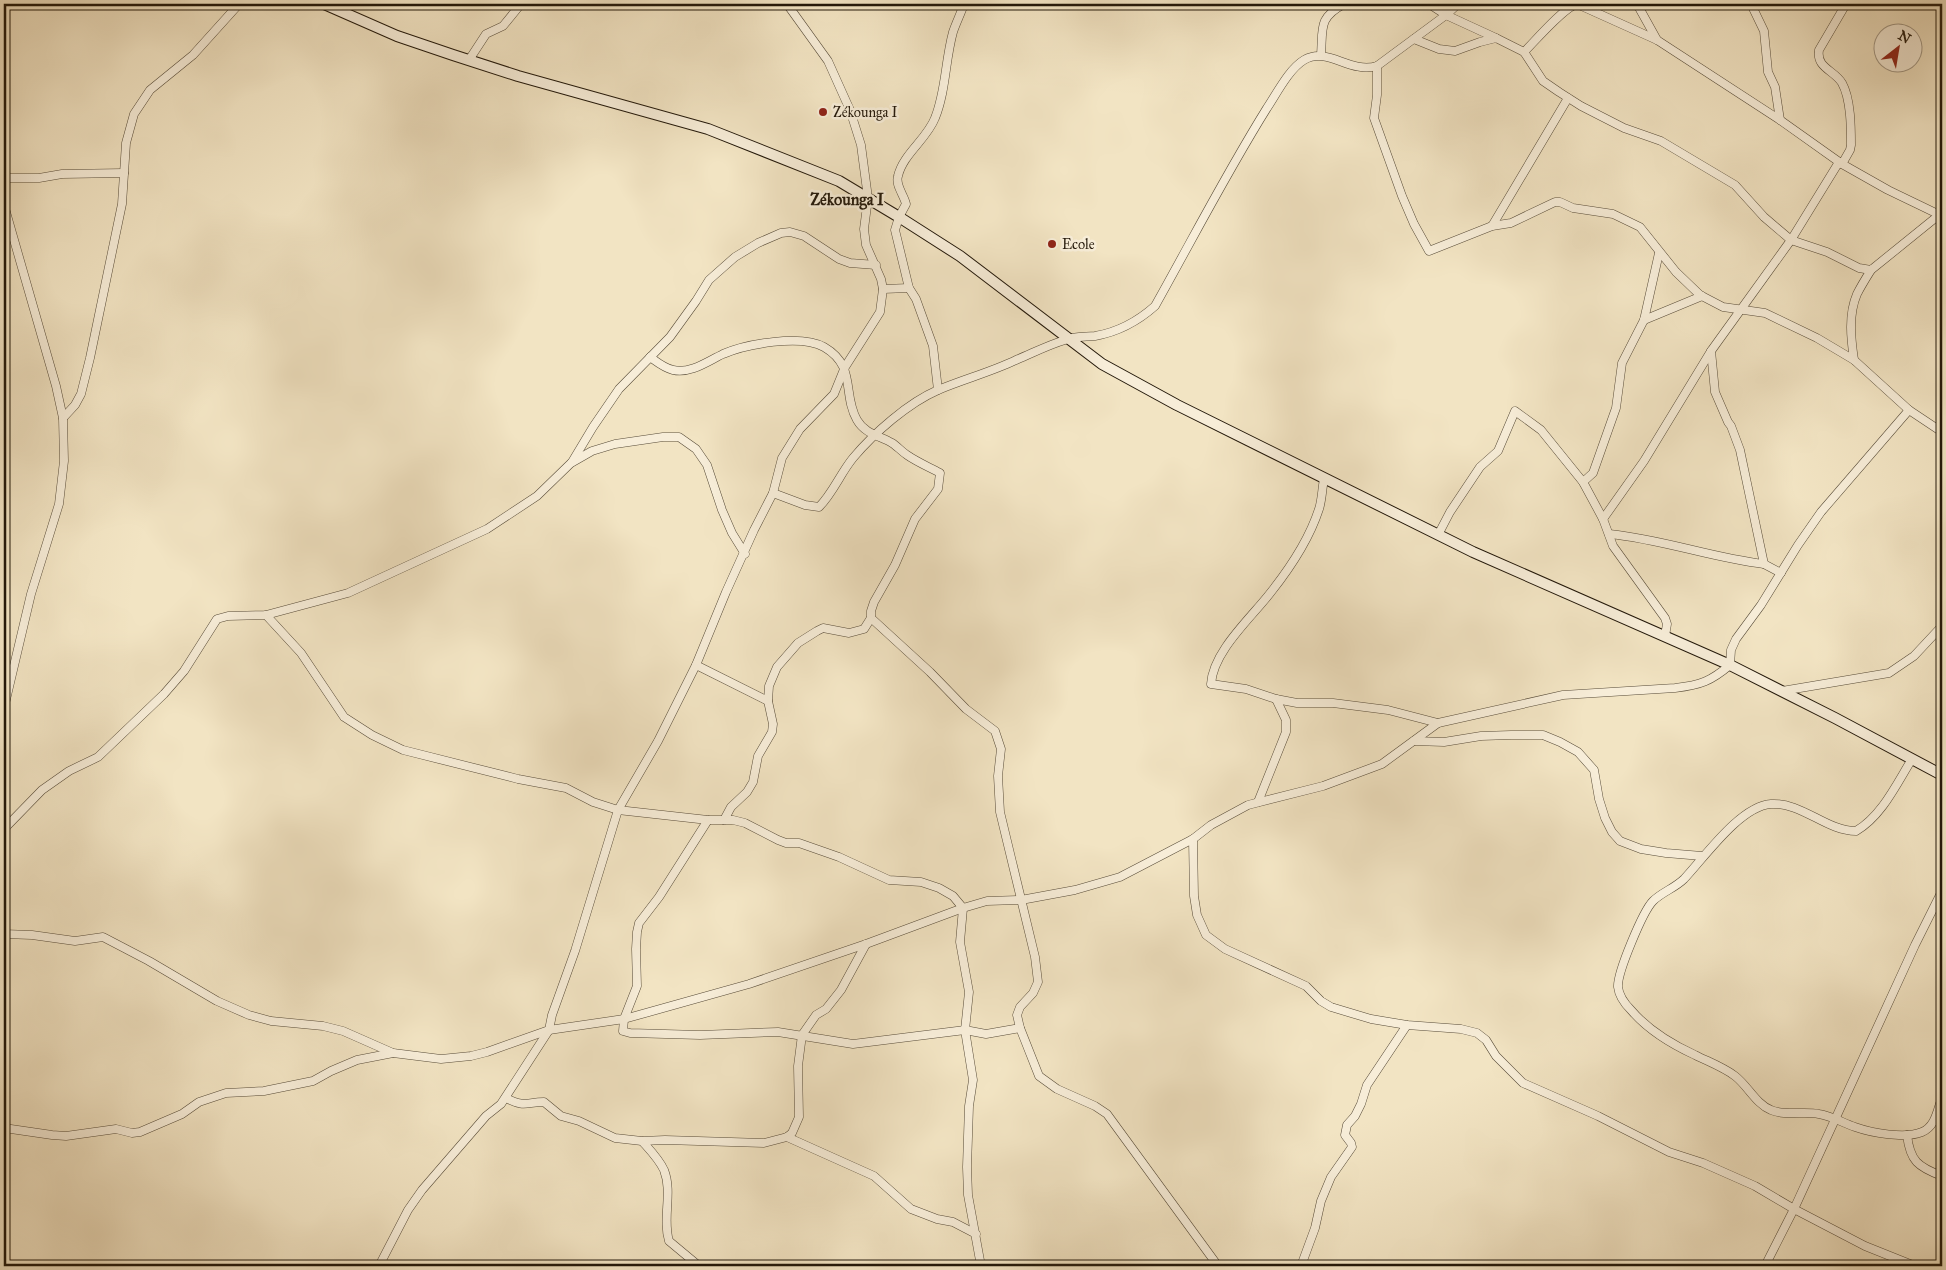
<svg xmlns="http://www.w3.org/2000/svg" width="1946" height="1270" font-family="'IM FELL Great Primer',serif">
<rect width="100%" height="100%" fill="#f2e4c3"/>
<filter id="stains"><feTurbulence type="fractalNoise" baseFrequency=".004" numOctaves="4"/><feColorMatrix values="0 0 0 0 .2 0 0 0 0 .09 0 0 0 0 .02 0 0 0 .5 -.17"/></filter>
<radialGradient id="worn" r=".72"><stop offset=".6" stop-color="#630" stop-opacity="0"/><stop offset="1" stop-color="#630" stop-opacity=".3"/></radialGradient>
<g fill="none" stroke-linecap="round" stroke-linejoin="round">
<g stroke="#574b38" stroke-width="9">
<g id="street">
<polyline points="1429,4 1446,15 1496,38"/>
<polyline points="1637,4 1657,40"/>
<polyline points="1751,4 1764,31 1768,72 1775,87 1780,120"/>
<polyline points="338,10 347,4"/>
<path d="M 1414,39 L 1439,49 L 1455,51 L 1480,42 L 1496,38 L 1524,52 C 1535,41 1564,7 1577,4 L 1657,40 L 1780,120 L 1842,164 L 1888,190 L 1942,216"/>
<polyline points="1524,52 1543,81 1559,92 1581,106 1624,128 1661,141 1735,185 1764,217 1791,240 1827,252 1859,268 1871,270 1939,215"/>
<path d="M 1321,55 C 1323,28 1318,18 1344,4"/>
<polyline points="469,60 486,34 503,26 521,4"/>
<polyline points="1377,66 1377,95 1374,118 1402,196 1414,224 1429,251 1492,226 1511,223 1555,202 1560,202 1573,208 1613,214 1640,227 1676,272 1700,295 1723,307 1765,313 1817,338 1854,360 1909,410 1942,432"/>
<path d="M 1842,164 L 1850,150 L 1851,145 C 1851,128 1851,99 1842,83 C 1834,70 1816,68 1819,50 L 1846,4"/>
<polyline points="4,178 39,178 62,174 124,173"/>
<polyline points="4,205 56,386 63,418 64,461 59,504 31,594 4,708"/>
<polyline points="1492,226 1568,98"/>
<polyline points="883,289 909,288"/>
<polyline points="1644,320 1702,296"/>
<path d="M 650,357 C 657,362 664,368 673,370 C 691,374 708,361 723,354 C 746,344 801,334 824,347 C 857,366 842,394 857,420 C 865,434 880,436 892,443 C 897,446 901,451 907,455 C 917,462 929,467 940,473 L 938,489 L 915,519 L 895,565 L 874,602 L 871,611 L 871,618 L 864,629 L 849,633 L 823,628 L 817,631 L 798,643 L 777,667 L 769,686 L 768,701 L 773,724 L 772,732 L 758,756 L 753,782 L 747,792 L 731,807 L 724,820"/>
<path d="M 1854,360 C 1851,339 1848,315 1857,294 C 1861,286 1866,278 1871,270"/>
<path d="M 938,390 L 933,346 L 916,299 L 909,288 L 895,230 L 899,217 L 906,204 C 904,195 895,185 898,176 C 903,154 927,139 935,118 C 946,91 945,61 953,32 C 956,23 961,13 964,4"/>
<polyline points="63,418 75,405 81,394 90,358 122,204 126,143 134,114 150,90 193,55 239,4"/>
<polyline points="572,462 593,427 619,389 670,337 696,301 709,280 735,257 758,243 781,233 790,232 804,236 839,259 850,263 876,265"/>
<path d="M 1324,479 C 1322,489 1322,500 1319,509 C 1309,540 1290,568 1271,592 C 1252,617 1213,651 1211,684 L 1246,689 L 1276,699 L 1297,703 L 1333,703 L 1388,710 L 1438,723"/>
<polyline points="1583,482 1593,473 1616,408 1622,363 1644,320 1659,253"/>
<path d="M 773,493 L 805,505 L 819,507 C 833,493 840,474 853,458 C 874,433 908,403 938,390 C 964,379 991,372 1016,360 C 1033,353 1048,345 1065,340 C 1074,336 1085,337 1095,336 C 1118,332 1137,322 1155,306 C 1192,240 1227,172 1267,108 C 1277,93 1289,69 1304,60 C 1328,46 1349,74 1377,66 L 1446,15 L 1458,4"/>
<polyline points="1603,519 1644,461 1711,351"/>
<path d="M 1609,534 C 1662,539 1712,558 1764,564"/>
<polyline points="1438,535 1450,512 1480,467 1498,451 1515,411 1541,430 1583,482 1603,519 1613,546 1665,618 1667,624 1665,636"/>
<polyline points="1781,573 1764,564 1740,450 1731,426 1728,422 1715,392 1711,351 1791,240 1839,162"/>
<polyline points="266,615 301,653 344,717 372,735 403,750 518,779 566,788 593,802 618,810 708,820 733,820 745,823 778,840 786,843 799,843 839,857 889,880 921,882 939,888 953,896 963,908 960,942 969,992 965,1030 973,1080 969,1106 967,1167 968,1195 981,1266"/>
<polyline points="871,618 930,672 966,709 995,731 1001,749 998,776 1000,812 1035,957 1038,982 1033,993 1020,1007 1017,1015 1020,1028 1039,1076 1057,1089 1095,1106 1107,1114 1218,1266"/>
<polyline points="696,665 768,701"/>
<polyline points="1782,691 1889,673 1914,656 1942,626"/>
<polyline points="1414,741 1444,742 1481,736 1511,735 1543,735 1560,742 1578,752 1594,770 1599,799 1605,818 1612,832 1620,841 1641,849 1666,853 1702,856"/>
<path d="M 1912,759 C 1897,783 1882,816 1856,831 C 1826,831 1802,802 1771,804 C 1740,806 1704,858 1684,879 C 1675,888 1662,892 1653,901 C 1643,911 1617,973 1618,987 C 1619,996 1625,1004 1631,1010 C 1648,1030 1671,1044 1695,1055 C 1709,1062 1723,1067 1735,1076 C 1748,1086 1756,1104 1771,1110 C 1784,1116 1805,1111 1819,1114 C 1832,1116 1843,1123 1855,1127 C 1872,1133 1905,1139 1922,1132 C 1936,1126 1937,1110 1942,1098"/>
<polyline points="1258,802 1286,732 1286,720 1276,699"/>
<polyline points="4,815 7,826"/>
<polyline points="708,820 659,897 639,923 637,932 636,949 637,986 624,1019 623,1031 630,1033 700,1035 778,1032 853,1044 965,1030 986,1034 1020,1028"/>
<polyline points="4,829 42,790 69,771 98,757 164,694 184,671 217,619 228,616 266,615 348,593 487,529 537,496 571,463 592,451 615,444 663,437 679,437 696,449 707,465 722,510 732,533 745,554"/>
<polyline points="1193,839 1194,896 1197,915 1206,935 1225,949 1306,986 1321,1001 1331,1007 1371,1019 1407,1025 1461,1029 1477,1033 1486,1040 1496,1056 1523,1083 1598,1116 1669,1152 1703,1163 1755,1186 1794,1209 1865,1246 1915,1266"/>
<path d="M 4,934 L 32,935 L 75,941 L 103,937 L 149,961 L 217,1001 L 249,1015 L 271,1021 L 323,1026 L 343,1031 L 393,1053 L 441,1059 L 471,1056 L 487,1052 L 549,1030 L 624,1019 L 749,984 L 866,944 L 963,908 L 987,901 L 1021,900 L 1075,890 L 1120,877 L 1193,839 L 1211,825 L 1248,805 L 1323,786 L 1382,764 L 1438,723 L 1563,695 L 1675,688 C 1701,685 1711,681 1730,665 L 1731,650 L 1736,639 L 1761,605 L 1798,545 L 1821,512 L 1909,410"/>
<path d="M 506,1098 C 525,1108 526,1102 544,1102 L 561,1116 L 579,1121 L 615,1138 L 642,1141 L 665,1140 L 764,1143 L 787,1137 L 792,1133 L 799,1117 L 798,1066 L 802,1035 L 816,1015 L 826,1009 L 841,990 L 866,944"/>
<polyline points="4,1128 52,1135 66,1136 116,1129 132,1133 140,1132 182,1114 199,1102 226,1093 264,1091 313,1081 331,1071 357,1060 393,1053"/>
<path d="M 1907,1135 C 1910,1161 1918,1167 1942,1176"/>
<polyline points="787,1137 874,1176 911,1209 937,1219 953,1222 976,1234"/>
<path d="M 642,1141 C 650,1150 659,1159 664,1170 C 673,1193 662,1218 669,1241 L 699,1266"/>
<polyline points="379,1266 408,1210 422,1190 486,1116 501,1104 549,1030 552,1015 575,951 618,810 658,741 696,665 726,592 754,530 773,493 782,458 800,429 834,394 845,367 880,312 883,289 881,279 866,245 864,229 868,198 861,145 850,110 828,61 787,4"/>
<polyline points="1301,1266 1315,1228 1321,1201 1331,1177 1352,1147 1351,1143 1345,1135 1347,1125 1355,1116 1361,1104 1367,1085 1407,1025"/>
<polyline points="1765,1266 1794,1209 1915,945 1942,891"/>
</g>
</g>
<g stroke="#23180a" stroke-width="12">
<polyline id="secondary" points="324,4 397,36 453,55 518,76 708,129 839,181 899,217 960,256 1102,364 1177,405 1473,552 1730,665 1835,718 1942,775"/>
</g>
<use href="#street" stroke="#f7edd8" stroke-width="8"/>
<use href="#secondary" stroke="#f7edd8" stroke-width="10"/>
</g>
<g fill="#8f2418" stroke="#f7edd8" stroke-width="2">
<circle cx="823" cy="112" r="5"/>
<circle cx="1052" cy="244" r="5"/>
</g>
<g text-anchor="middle" stroke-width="5" stroke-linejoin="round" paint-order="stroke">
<g font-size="14" fill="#23180a" stroke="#f7edd8" text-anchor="start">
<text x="833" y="117">Zékounga I</text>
<text x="1062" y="249">Ecole</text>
</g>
<g font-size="16" font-weight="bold" fill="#23180a" stroke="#f7edd8">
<text x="847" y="205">Zékounga I</text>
</g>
</g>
<rect width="1946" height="1270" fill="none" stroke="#f2e4c3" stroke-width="20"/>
<rect x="5" y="5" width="1936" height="1260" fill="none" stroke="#23180a" stroke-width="2.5"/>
<rect x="10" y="10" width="1926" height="1250" fill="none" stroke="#23180a"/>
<g transform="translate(1898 48) rotate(31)"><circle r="24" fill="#f7edd8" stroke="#a29886"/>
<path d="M0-4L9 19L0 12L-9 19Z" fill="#8f2418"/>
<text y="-8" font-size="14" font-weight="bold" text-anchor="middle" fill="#23180a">N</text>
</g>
<rect width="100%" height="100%" filter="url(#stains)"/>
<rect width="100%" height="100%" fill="url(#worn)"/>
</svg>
